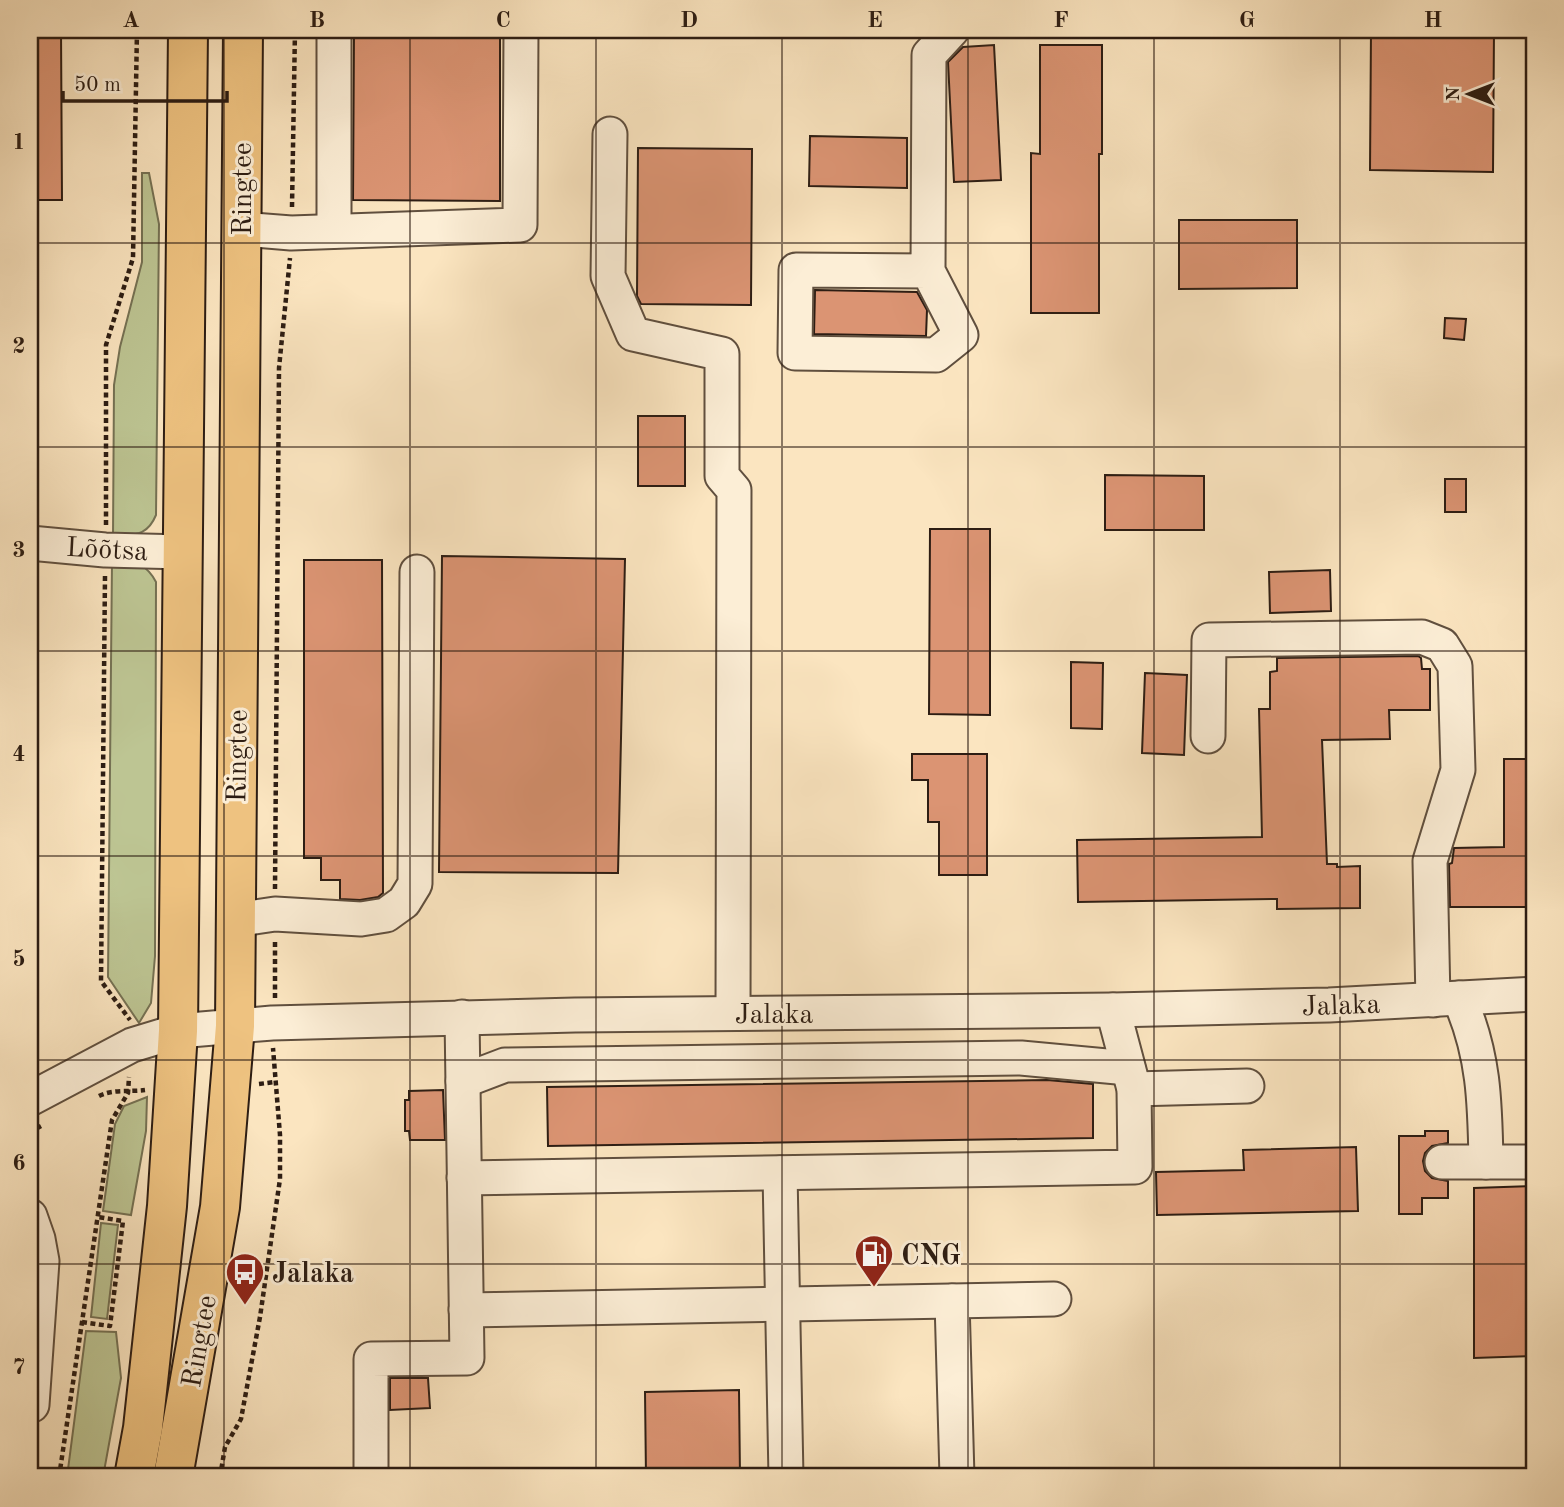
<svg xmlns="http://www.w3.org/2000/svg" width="1564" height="1507" font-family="'Old Standard TT',serif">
<rect width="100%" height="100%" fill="#fbe5c0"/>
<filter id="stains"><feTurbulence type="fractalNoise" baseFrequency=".00286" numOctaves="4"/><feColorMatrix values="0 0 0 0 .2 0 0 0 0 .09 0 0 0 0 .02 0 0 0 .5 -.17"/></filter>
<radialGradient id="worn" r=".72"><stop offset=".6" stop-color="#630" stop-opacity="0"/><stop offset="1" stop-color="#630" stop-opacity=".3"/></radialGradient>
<g fill="#bdc593" stroke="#757153" stroke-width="2">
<path d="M 142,173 L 149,173 L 159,224 L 156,515 C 147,537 134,534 113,536 L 114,385 L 120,347 L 142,262 Z"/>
<path d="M 112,561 C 134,563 145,561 156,582 L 155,956 L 151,1003 L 139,1023 L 108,977 Z"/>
<polygon points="147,1097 146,1131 131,1215 103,1211 115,1124 124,1106"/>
<polygon points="101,1223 118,1225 107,1319 91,1317"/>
<polygon points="86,1331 116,1332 121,1378 103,1477 67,1477"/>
</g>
<g fill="#db9473" stroke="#2d1d13" stroke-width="2">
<polygon points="30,30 61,30 62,200 30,200"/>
<polygon points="354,30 500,30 500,201 353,200"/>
<polygon points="1371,30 1494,30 1493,172 1370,170"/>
<polygon points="994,45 1001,180 954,182 948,62 963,47"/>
<polygon points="1040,45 1102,45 1102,154 1099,154 1099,313 1031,313 1031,153 1040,154"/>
<polygon points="810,136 907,138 907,188 809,186"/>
<polygon points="638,148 752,149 751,305 641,304 637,296"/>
<polygon points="1179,220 1297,220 1297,288 1179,289"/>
<polygon points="815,290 917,292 927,310 926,336 814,334"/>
<polygon points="1445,318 1466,319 1464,340 1444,338"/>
<rect x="638" y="416" width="47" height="70"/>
<polygon points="1105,475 1204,476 1204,530 1105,530"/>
<rect x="1445" y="479" width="21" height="33"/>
<polygon points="930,529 990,529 990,715 929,714"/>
<polygon points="442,556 625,559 618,873 439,872"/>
<polygon points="304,560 382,560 383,893 378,897 360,900 340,899 340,880 321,880 321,858 304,858"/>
<polygon points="1330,570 1331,611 1270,613 1269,572"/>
<polygon points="1418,656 1421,658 1422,669 1430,669 1430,710 1389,710 1390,739 1322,740 1327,864 1337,864 1337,867 1360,866 1360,908 1277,909 1277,899 1078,902 1077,840 1262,837 1259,709 1270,709 1270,672 1277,671 1277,658"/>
<polygon points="1071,662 1103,663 1102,729 1071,728"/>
<polygon points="1145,673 1187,675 1184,755 1142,753"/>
<polygon points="912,754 987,754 987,875 939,875 939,822 928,822 928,780 912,780"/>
<polygon points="1504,759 1534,759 1534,907 1450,907 1449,864 1452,863 1454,848 1504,847"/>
<polygon points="1047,1080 1093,1084 1093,1138 548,1146 547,1087"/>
<polygon points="443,1090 445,1140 410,1140 409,1131 405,1131 405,1100 409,1100 409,1091"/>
<polygon points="1425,1131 1448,1131 1448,1143 1432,1146 1425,1153 1423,1161 1425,1171 1432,1178 1448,1181 1448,1198 1422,1198 1422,1214 1399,1214 1399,1136 1425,1136"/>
<polygon points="1356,1147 1358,1211 1157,1215 1156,1172 1244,1170 1243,1150"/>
<polygon points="1534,1186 1534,1356 1474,1358 1474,1188"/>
<polygon points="390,1378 428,1378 430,1408 390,1410"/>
<polygon points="739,1390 740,1477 646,1477 645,1392"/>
</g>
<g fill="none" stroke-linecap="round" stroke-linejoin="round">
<g stroke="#604f3e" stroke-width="37">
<g id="minor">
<polyline points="610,134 608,276 633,334 722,354 722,476 734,490 733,1013"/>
<polyline points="241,229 291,233 520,225 521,30"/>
<polyline points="334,231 334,30"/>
<polyline points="928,271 796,270 795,353 936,355 961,335 928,271 929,55 952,30"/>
<polyline points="30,543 105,550 184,552"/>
<polyline points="1208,736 1209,640 1422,637 1442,645 1455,666 1458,770 1430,861 1433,1000"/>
<polyline points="235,920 275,914 361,919 386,915 404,902 415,884 417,572"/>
<polyline points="463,1081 505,1065 1021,1058 1128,1068"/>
<polyline points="1134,1089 1247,1086"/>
<polyline points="30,1099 132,1045 178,1031 272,1023 575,1015 1113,1010 1329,1005 1534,994"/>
<path d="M 1442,1162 L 1486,1162 C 1485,1103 1484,1053 1459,998"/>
<polyline points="1486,1162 1526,1162"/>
<polyline points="780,1173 786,1477"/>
<polyline points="464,1178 1135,1167 1134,1089 1113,1010"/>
<polyline points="30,1216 38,1239 42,1261 32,1405"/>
<polyline points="952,1301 957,1477"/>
<polyline points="466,1310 1054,1299"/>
<polyline points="371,1477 371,1359 467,1358 462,1017"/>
</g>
</g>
<g stroke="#2d1d13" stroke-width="42">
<g id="major">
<polyline points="134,1477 143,1428 167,1206 178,1031 188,30"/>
<polyline points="173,1477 220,1207 235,1026 243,30"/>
</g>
</g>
<g stroke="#2d1d13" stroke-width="4.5" stroke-dasharray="5 3.5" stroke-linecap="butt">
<polyline points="292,207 295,30"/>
<polyline points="106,525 106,345 133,258 137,30"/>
<polyline points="105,576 101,981 130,1020"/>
<polyline points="275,889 279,368 290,258"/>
<polyline points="275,998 275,940"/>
<polyline points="259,1084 275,1082"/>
<path d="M 99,1096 C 113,1089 129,1092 145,1090"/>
<polyline points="30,1132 41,1126"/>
<polyline points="82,1322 110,1326 123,1221 98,1217"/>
<polyline points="59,1477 112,1120 128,1093 129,1077"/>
<polyline points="220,1477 225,1447 241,1419 260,1317 280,1179 280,1135 273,1048"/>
</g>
<use href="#minor" stroke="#fceed6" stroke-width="33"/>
<use href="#major" stroke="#eec280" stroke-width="38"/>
</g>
<path fill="none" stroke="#2d1d13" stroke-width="2" stroke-opacity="0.55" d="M 224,30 L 224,1477M 410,30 L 410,1477M 596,30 L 596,1477M 782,30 L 782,1477M 968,30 L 968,1477M 1154,30 L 1154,1477M 1340,30 L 1340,1477M 30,243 L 1534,243M 30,447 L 1534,447M 30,651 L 1534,651M 30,856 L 1534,856M 30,1060 L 1534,1060M 30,1264 L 1534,1264"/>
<defs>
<g id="fuel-pin" transform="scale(2.0125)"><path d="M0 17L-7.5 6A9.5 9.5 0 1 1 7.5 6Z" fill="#8f2418" stroke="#fceed6"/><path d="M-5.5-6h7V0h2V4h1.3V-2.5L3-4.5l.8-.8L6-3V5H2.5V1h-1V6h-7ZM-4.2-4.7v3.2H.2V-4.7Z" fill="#fff"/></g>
<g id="bus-pin" transform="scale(2.0125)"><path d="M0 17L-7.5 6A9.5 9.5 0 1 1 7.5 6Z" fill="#8f2418" stroke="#fceed6"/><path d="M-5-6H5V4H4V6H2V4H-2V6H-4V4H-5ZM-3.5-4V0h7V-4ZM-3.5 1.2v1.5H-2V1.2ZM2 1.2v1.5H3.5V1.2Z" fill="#fff"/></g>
</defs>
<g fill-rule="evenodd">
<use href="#fuel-pin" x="874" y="1254"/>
<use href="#bus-pin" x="245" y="1272"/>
</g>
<g text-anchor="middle" stroke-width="6" stroke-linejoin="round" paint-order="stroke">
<g font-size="28" fill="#2d1d13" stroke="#fceed6">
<text transform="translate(241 189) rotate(-90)" y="10">Ringtee</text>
<text transform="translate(107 548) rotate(3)" y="10">Lõõtsa</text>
<text transform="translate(236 756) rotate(-89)" y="10">Ringtee</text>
<text transform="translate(1341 1004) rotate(-2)" y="10">Jalaka</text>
<text x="774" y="1023">Jalaka</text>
<text transform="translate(198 1341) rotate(-80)" y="10">Ringtee</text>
</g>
<g font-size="28" font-weight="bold" fill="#2d1d13" stroke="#fceed6" text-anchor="start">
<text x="901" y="1264">CNG</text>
<text x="272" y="1282">Jalaka</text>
</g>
</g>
<rect width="1564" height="1507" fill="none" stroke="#fbe5c0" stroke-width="77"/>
<g transform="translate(1469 94) rotate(270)" stroke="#fceed6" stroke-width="5" paint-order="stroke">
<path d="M0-5L12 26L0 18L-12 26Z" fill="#2d1d13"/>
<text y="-10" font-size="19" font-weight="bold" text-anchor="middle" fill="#2d1d13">N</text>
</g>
<path d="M63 91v10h164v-10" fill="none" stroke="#2d1d13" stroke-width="3.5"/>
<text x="74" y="91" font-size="21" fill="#2d1d13" stroke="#fceed6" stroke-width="5" paint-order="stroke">50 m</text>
<rect x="38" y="38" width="1488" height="1430" fill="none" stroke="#2d1d13" stroke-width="2.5"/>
<g font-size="23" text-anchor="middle" font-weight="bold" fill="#2d1d13">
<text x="131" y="27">A</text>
<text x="317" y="27">B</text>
<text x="503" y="27">C</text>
<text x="689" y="27">D</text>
<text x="875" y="27">E</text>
<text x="1061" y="27">F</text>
<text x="1247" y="27">G</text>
<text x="1433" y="27">H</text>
<text x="19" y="149">1</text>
<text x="19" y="353">2</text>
<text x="19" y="557">3</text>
<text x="19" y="761">4</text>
<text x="19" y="966">5</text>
<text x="19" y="1170">6</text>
<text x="19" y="1374">7</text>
</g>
<rect width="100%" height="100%" filter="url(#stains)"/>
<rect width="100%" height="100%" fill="url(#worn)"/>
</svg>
